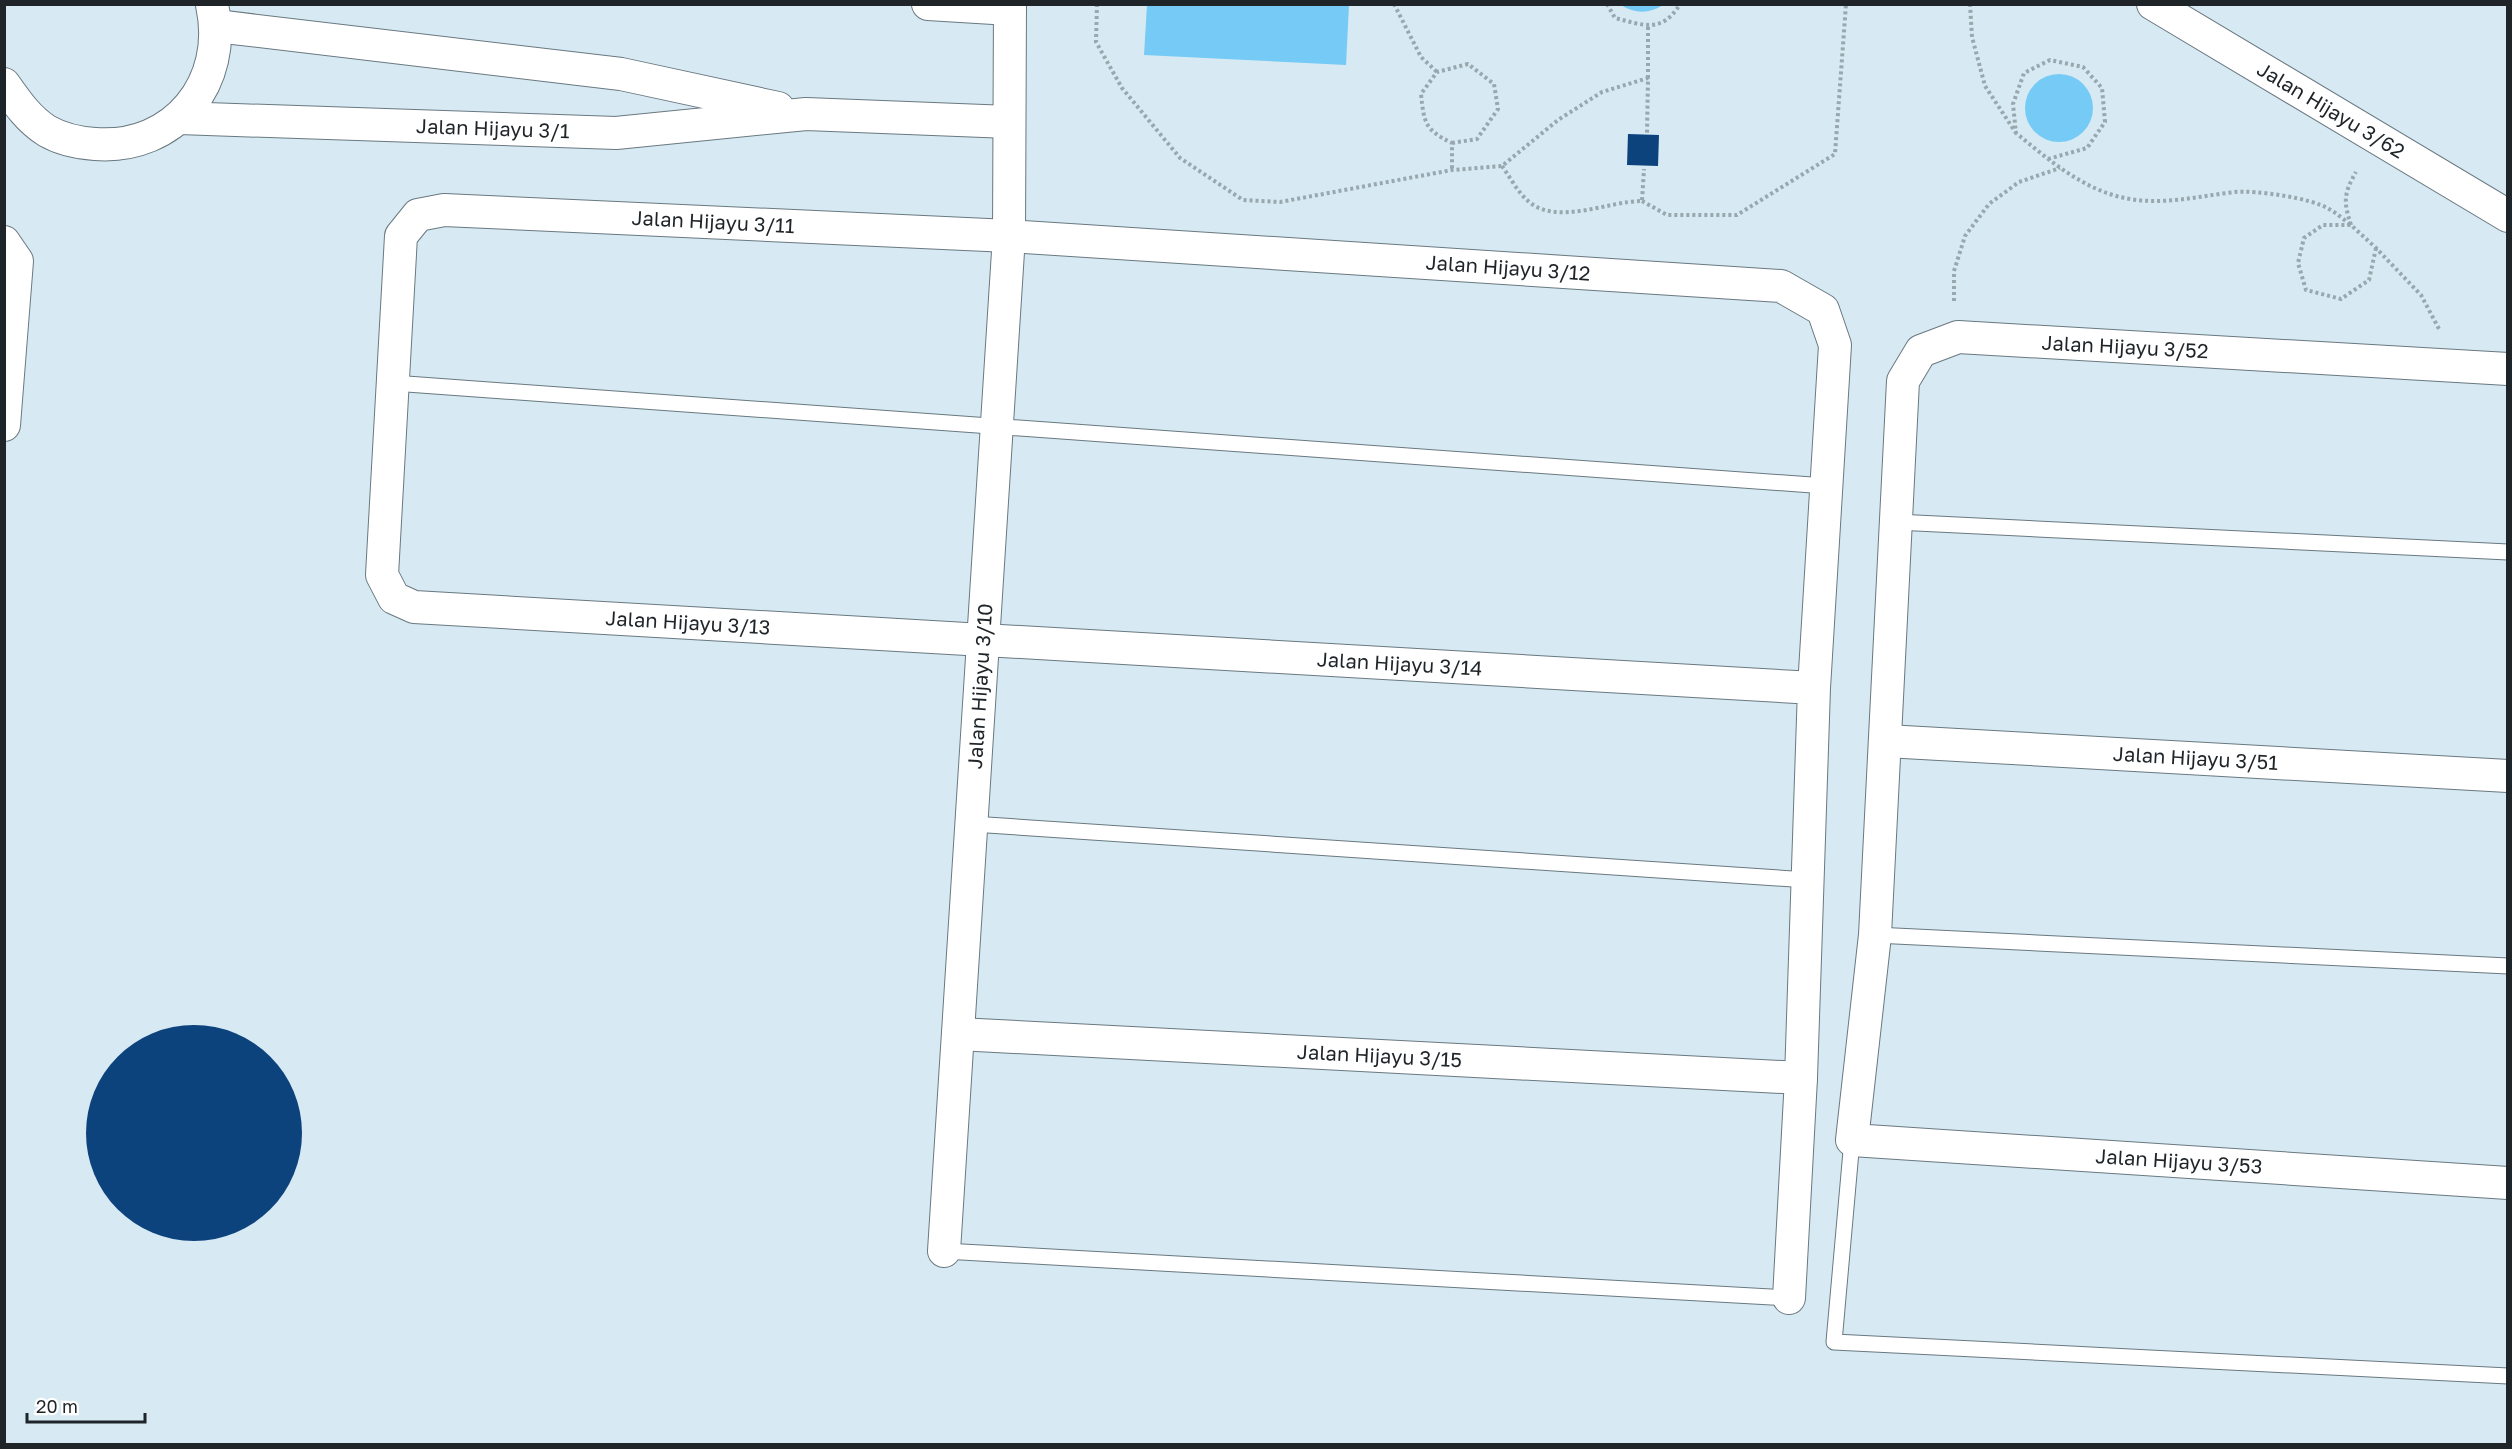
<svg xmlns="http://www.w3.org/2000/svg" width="2512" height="1449" font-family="'Golos Text',sans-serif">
<rect width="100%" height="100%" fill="#d7e9f2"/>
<g fill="#75cbf6">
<polygon points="1147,5 1349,5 1346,65 1144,55"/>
<path d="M 1621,5 L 1663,5 C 1649,14 1635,14 1621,5 Z"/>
<circle cx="2059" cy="108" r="34"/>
</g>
<g fill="#0c437d">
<polygon points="1628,134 1659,135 1658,166 1627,165"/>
<circle cx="194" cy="1133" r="108"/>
</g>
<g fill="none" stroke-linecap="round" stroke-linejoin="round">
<g stroke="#697881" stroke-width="17">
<g id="service">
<polyline points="393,383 1826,486"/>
<polyline points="1896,522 2508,552"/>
<polyline points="972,824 1808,880"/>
<polyline points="1875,935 2508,966"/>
<polyline points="1852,1140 1834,1342 2508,1376"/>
<polyline points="944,1251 1789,1298"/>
</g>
</g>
<g stroke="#697881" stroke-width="34">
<g id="minor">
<polyline points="928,4 1010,9"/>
<path id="s1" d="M 2153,4 L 2508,216"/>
<polyline points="216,26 621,74 778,108"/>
<path d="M 4,84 C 16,101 28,119 47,131 C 61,139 79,143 95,144 C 175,150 229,82 212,5"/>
<path id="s2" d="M 179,118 L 616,133 L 806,114 L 1009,122"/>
<polyline points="4,242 17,261 4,425"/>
<path id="s3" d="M 2508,369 L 1958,337 L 1921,351 L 1903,381 L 1875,935 L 1852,1140 L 2508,1183"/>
<path id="s4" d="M 1886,741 L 2508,776"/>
<path id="s5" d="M 958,1034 L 1801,1078"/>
<path id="s6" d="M 944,1251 L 1009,236 L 1010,4"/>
<path id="s7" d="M 1789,1298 L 1801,1078 L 1814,688 L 1835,345 L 1823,310 L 1781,286 L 1009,236 L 444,210 L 418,215 L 401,236 L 382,575 L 394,598 L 414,607 L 1814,688"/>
</g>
</g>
<g stroke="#99a7af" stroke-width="4" stroke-dasharray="3 3" stroke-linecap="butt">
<polyline points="1097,4 1096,42 1122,88 1180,158 1243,200 1280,202 1452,170 1502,166 1558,120 1602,92 1648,78 1647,133"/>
<polyline points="1394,4 1421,57 1437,72"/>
<path d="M 1607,4 L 1615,18 C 1643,25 1662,34 1680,4"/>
<polyline points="1970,4 1972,37 1985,86 2016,133"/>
<polyline points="1648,27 1648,78"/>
<path d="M 1452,143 L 1477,139 L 1498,109 L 1494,84 L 1468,64 L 1437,72 L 1421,94 C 1424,123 1425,130 1452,143 L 1452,170"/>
<path d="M 2048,159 L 2087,148 L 2105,122 L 2102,88 L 2083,67 L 2050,60 L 2024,73 L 2013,104 L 2016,133 C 2050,161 2086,192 2130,199 C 2166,205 2199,196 2235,192 C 2255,190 2312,198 2329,209 C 2337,213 2344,220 2351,225"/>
<path d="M 1502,166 C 1510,177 1517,191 1527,200 C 1555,227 1608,201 1642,201 L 1644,169"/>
<polyline points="1642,201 1667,215 1737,215 1835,154 1846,4"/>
<path d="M 2351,225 C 2343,201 2344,193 2356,172"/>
<polyline points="2376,248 2369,280 2341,299 2306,290 2298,263 2304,238 2323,225 2351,225 2376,248 2421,295 2439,329"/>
<polyline points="1954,301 1954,271 1965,236 1989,204 2019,182 2060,168"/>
</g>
<use href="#service" stroke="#fff" stroke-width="15"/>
<use href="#minor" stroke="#fff" stroke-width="32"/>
</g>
<g text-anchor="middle" stroke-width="6" stroke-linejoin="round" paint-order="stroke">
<g font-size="20" fill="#1e2428" stroke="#fff">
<text dy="7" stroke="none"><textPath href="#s1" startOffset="207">Jalan Hijayu 3/62</textPath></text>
<text dy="7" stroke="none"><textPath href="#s2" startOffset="314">Jalan Hijayu 3/1</textPath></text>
<text transform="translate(713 222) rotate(3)" y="7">Jalan Hijayu 3/11</text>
<text transform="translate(1508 268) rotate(4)" y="7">Jalan Hijayu 3/12</text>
<text transform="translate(2125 347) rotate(3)" y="7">Jalan Hijayu 3/52</text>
<text dy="7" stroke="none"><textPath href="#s7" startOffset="3094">Jalan Hijayu 3/13</textPath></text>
<text dy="7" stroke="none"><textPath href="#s7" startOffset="3807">Jalan Hijayu 3/14</textPath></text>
<text dy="7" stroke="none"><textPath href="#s6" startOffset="566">Jalan Hijayu 3/10</textPath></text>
<text dy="7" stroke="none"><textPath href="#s4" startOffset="310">Jalan Hijayu 3/51</textPath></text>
<text dy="7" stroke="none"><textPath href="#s5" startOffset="422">Jalan Hijayu 3/15</textPath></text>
<text dy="7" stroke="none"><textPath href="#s3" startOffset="1714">Jalan Hijayu 3/53</textPath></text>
</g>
</g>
<rect width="2512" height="1449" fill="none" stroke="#1e2428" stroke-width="12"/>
<path d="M27 1413v9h118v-9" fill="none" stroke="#1e2428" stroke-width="3"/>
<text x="36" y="1413" font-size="18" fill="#1e2428" stroke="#ffffff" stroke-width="4.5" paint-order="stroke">20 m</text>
</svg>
